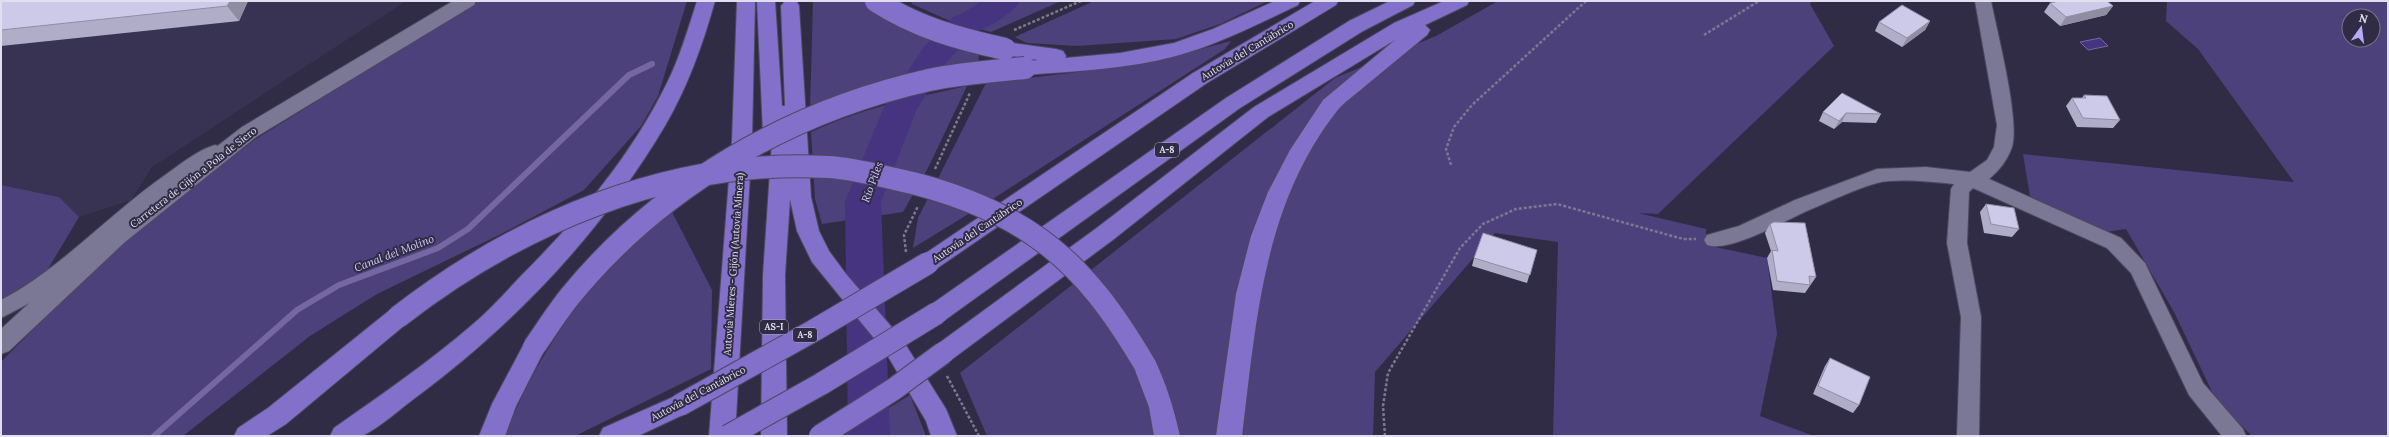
<svg xmlns="http://www.w3.org/2000/svg" width="2389" height="437" font-family="Lora,serif">
<rect width="100%" height="100%" fill="#302c46"/>
<polygon fill="#383353" points="1,1 406,1 152,167 131,200 79,217 59,197 1,185"/>
<g fill="#4d417b" fill-rule="evenodd">
<polygon points="477,1 687,1 658,96 641,126 584,190 499,235 377,294 310,336 183,436 1,436 1,362 83,279 164,206 256,139"/>
<path d="M 813,1 L 864,1 C 897,29 938,45 979,54 L 978,64 L 810,110 Z"/>
<polygon points="911,1 1061,1 991,32 950,21 912,4"/>
<polygon points="1094,1 1268,1 1220,24 1176,39 1077,46 1027,43 1015,37"/>
<polygon points="1498,1 1812,1 1810,4 1834,46 1658,214 1638,213 1706,229 1706,245 1767,258 1777,334 1760,416 1814,436 1553,436 1558,242 1495,233 1375,372 1373,436 987,436 960,373 1335,78 1436,36"/>
<path d="M 2167,1 L 2388,1 L 2388,436 L 2252,436 L 2216,400 L 2174,312 L 2126,229 L 2105,232 L 2030,196 L 2023,154 L 2294,182 L 2198,49 L 2166,21 ZM 2349,16 L 2373,16 L 2373,40 L 2349,40 Z"/>
<polygon points="1231,41 1225,49 988,202 913,248 918,218 986,83 1070,73 1163,59"/>
<path d="M 967,86 L 928,168 L 903,212 L 822,224 L 815,199 L 811,132 C 863,108 912,98 967,86 Z"/>
<polygon points="1,185 59,197 79,217 42,279 1,302"/>
<path d="M 671,210 L 712,290 L 711,369 L 575,436 L 505,436 C 528,376 562,321 604,273 C 623,250 649,231 671,210 Z"/>
<polygon points="910,395 926,436 843,436"/>
</g>
<polygon fill="#473481" stroke="#7567a2" points="2100,38 2108,46 2088,50 2080,42"/>
<g fill="none" stroke-linecap="round" stroke-linejoin="round">
<polyline stroke="#7567a2" stroke-width="6" points="154,436 297,310 339,285 438,248 468,229 629,75 652,64"/>
<path fill="#473481" fill-rule="evenodd" d="M 982,1 L 1020,1 C 1012,14 989,28 974,32 L 945,64 L 916,111 L 881,202 L 890,436 L 848,436 L 845,202 L 883,109 L 923,48 L 953,17 L 961,14 Z"/>
<g stroke="#4d495e" stroke-width="2">
<g id="minor">
<path d="M 1975,1 L 1991,1 C 1997,32 2020,120 2012,147 C 2008,159 1999,171 1989,179 L 2121,238 L 2145,263 L 2203,383 L 2243,429 L 2246,436 L 2222,436 L 2189,395 L 2131,273 L 2107,248 L 1973,188 L 1969,192 L 1967,243 L 1981,317 L 1979,436 L 1957,436 L 1961,317 L 1947,243 L 1951,189 L 1954,184 C 1933,182 1897,178 1877,183 C 1855,189 1831,201 1809,210 C 1786,220 1730,253 1707,245 L 1704,240 L 1707,235 L 1739,226 L 1795,200 L 1877,169 L 1926,167 L 1970,172 L 1987,160 L 1994,147 L 1997,125 Z"/>
<path d="M 215,145 L 221,147 L 224,152 L 221,157 L 149,206 L 41,297 L 1,318 L 1,300 C 61,269 111,212 168,173 C 182,163 198,150 215,145 Z"/>
</g>
</g>
<g stroke="#4d495e" stroke-width="2">
<polygon id="tertiary" points="453,1 476,1 474,5 256,137 125,242 9,351 1,354 1,329 109,230 242,127"/>
</g>
<g stroke="#4d495e" stroke-width="2">
<g id="motorway">
<path d="M 697,1 L 715,1 C 703,44 688,86 666,124 C 603,231 514,325 415,398 C 400,409 380,427 364,435 C 356,437 339,436 330,436 L 334,428 C 381,395 429,362 472,325 C 489,311 504,294 519,278 C 577,220 630,158 667,83 C 680,57 688,29 697,1 Z"/>
<polygon points="737,1 755,1 752,140 735,436 709,436 732,140"/>
<polygon points="757,1 775,1 782,106 785,106 781,6 785,1 797,2 799,6 811,197 819,231 829,251 846,274 902,339 946,409 957,436 931,436 926,421 886,353 812,262 797,231 790,199 785,275 787,436 761,436 763,275 772,141 766,139 763,134"/>
<path d="M 1275,1 L 1300,1 L 1298,5 C 1258,24 1219,44 1176,56 C 1127,69 1076,71 1025,75 L 1018,73 L 1015,68 L 1018,63 L 1038,60 L 998,54 L 995,49 L 998,44 L 1005,42 L 1056,49 L 1063,51 L 1066,56 L 1065,58 L 1120,53 L 1174,43 L 1213,29 Z"/>
<polygon points="1315,1 1338,1 1336,5 1207,83 936,269 928,272 920,269 917,263 920,257 1193,73"/>
<polygon points="1390,1 1415,1 1413,5 1363,31 1240,108 945,320 937,322 929,320 925,313 929,306 1226,98 1349,21"/>
<path d="M 1444,1 L 1469,1 L 1467,5 L 1425,25 L 1430,30 L 1427,35 C 1406,52 1385,70 1364,87 C 1355,95 1344,102 1337,111 C 1263,205 1256,323 1242,436 L 1216,436 L 1236,294 L 1251,236 L 1268,192 L 1290,150 L 1323,100 L 1395,40 L 1268,117 L 1114,239 L 951,360 L 943,363 L 935,360 L 931,353 L 935,346 L 1098,227 L 1254,107 L 1394,23 Z"/>
<polygon points="398,307 406,310 410,317 406,324 286,424 267,436 234,436 238,428 268,408 390,310"/>
<polygon points="534,337 542,340 546,347 516,406 505,436 479,436 492,404 526,340"/>
<path d="M 1145,355 L 1154,358 C 1166,383 1174,409 1180,436 L 1154,436 L 1149,407 L 1133,365 L 1136,358 Z"/>
<polygon points="680,394 689,398 692,405 689,412 638,436 599,436 603,428"/>
</g>
</g>
<g stroke="#7c798f" stroke-width="2.5" stroke-dasharray="3 2" stroke-linecap="butt">
<polyline points="1014,30 1081,1"/>
<polyline points="1704,35 1759,1"/>
<polyline points="1451,165 1446,149 1454,127 1472,105 1586,1"/>
<polyline points="935,169 970,93"/>
<polyline points="906,252 904,235 918,206"/>
<polyline points="947,376 979,436"/>
<polyline points="1385,436 1383,406 1388,373 1460,248 1483,224 1516,209 1557,204 1683,239 1696,239"/>
</g>
<use href="#minor" fill="#7b7895" fill-rule="evenodd"/>
<use href="#tertiary" fill="#7b7895" fill-rule="evenodd"/>
<use href="#motorway" fill="#8270cb" fill-rule="evenodd"/>
<g stroke="#4d495e" stroke-width="24" stroke-linecap="butt">
<g id="motorway-bridge">
<path d="M 876,1 C 916,27 959,39 1005,49"/>
<path d="M 398,317 C 519,223 671,158 828,167 C 850,168 873,174 895,179 C 943,189 998,209 1038,238 C 1085,271 1116,316 1145,365"/>
<path d="M 534,347 C 546,330 557,312 571,295 C 661,185 791,111 929,80 C 961,73 993,71 1025,68"/>
<polyline points="680,405 813,331 928,263"/>
<polyline points="728,436 821,384 937,313"/>
<polyline points="820,436 894,389 943,353"/>
</g>
</g>
<use href="#motorway-bridge" stroke="#8270cb" stroke-width="22"/>
</g>
<g fill="#b0adc8">
<polygon points="1,1 248,1 239,21 1,46"/>
<polygon points="2050,3 2113,6 2106,15 2060,26 2044,12"/>
<polygon points="1930,21 1925,30 1902,47 1875,31 1879,22"/>
<polygon points="2084,95 2120,120 2113,128 2077,127 2066,106 2072,98 2082,98"/>
<polygon points="1823,112 1881,114 1876,123 1842,122 1834,129 1819,121"/>
<polygon points="1986,204 2019,229 2012,237 1984,233 1980,212"/>
<polygon points="1770,224 1816,277 1805,293 1773,290 1767,258 1771,251 1765,233"/>
<polygon points="1537,250 1527,283 1472,266 1474,258"/>
<polygon points="1830,358 1859,405 1853,413 1813,394 1825,366"/>
</g>
<g fill="#908da3">
<polygon points="230,1 248,1 239,21 227,6"/>
<polygon points="2113,6 2106,15 2060,26 2066,17"/>
<polygon points="1930,21 1925,30 1902,47 1907,38"/>
<polygon points="1846,113 1842,122 1834,129 1839,121"/>
</g>
<g fill="#cdc9e9" stroke="#908da3">
<polygon points="1,1 230,1 227,6 1,30"/>
<polygon points="2059,1 2107,1 2113,6 2066,17 2050,3"/>
<polygon points="1902,5 1930,21 1907,38 1879,22"/>
<polygon points="1842,93 1881,114 1846,113 1839,121 1823,112"/>
<polygon points="2084,95 2107,96 2120,120 2083,118 2072,98 2086,98"/>
<polygon points="1986,204 2014,208 2019,229 1991,224"/>
<polygon points="1774,222 1805,223 1816,277 1809,276 1810,285 1777,281 1772,250 1778,251 1770,224"/>
<polygon points="1483,233 1537,250 1530,275 1474,258"/>
<polygon points="1830,358 1870,377 1859,405 1818,386"/>
</g>
<g text-anchor="middle" stroke-width="4" stroke-linejoin="round" paint-order="stroke">
<g fill="#302c46" stroke="#aca9bc" stroke-width="1">
<rect x="1155" y="143" width="24" height="14" rx="3"/>
<rect x="760" y="320" width="28" height="14" rx="3"/>
<rect x="793" y="328" width="24" height="14" rx="3"/>
</g>
<g font-size="9" font-weight="bold" fill="#e1dfef">
<text x="1167" y="153">A-8</text>
<text x="774" y="330">AS-I</text>
<text x="805" y="338">A-8</text>
</g>
<g font-size="10" fill="#e1dfef" stroke="#302c46">
<text transform="translate(1247 50) rotate(-31)" y="4">Autovía del Cantábrico</text>
<text transform="translate(193 177) rotate(-38)" y="4">Carretera de Gijón a Pola de Siero</text>
<text transform="translate(977 230) rotate(-34)" y="4">Autovía del Cantábrico</text>
<text transform="translate(733 264) rotate(-86)" y="4">Autovía Mieres - Gijón (Autovía Minera)</text>
<text transform="translate(698 393) rotate(-28)" y="4">Autovía del Cantábrico</text>
</g>
<g font-size="11" font-style="italic" fill="#d2ccf9" stroke="#302c46">
<text transform="translate(872 182) rotate(-70)" y="4">Río Piles</text>
<text transform="translate(394 253) rotate(-21)" y="4">Canal del Molino</text>
</g>
</g>
<rect width="2389" height="437" fill="none" stroke="#e1dfef" stroke-width="4"/>
<g transform="translate(2361 28) rotate(14)"><circle r="19" fill="#302c46" stroke="#77748a"/>
<path d="M0-3L7 15L0 10L-7 15Z" fill="#b7abf8"/>
<text y="-6" font-size="11" font-weight="bold" text-anchor="middle" fill="#e1dfef">N</text>
</g>
</svg>
